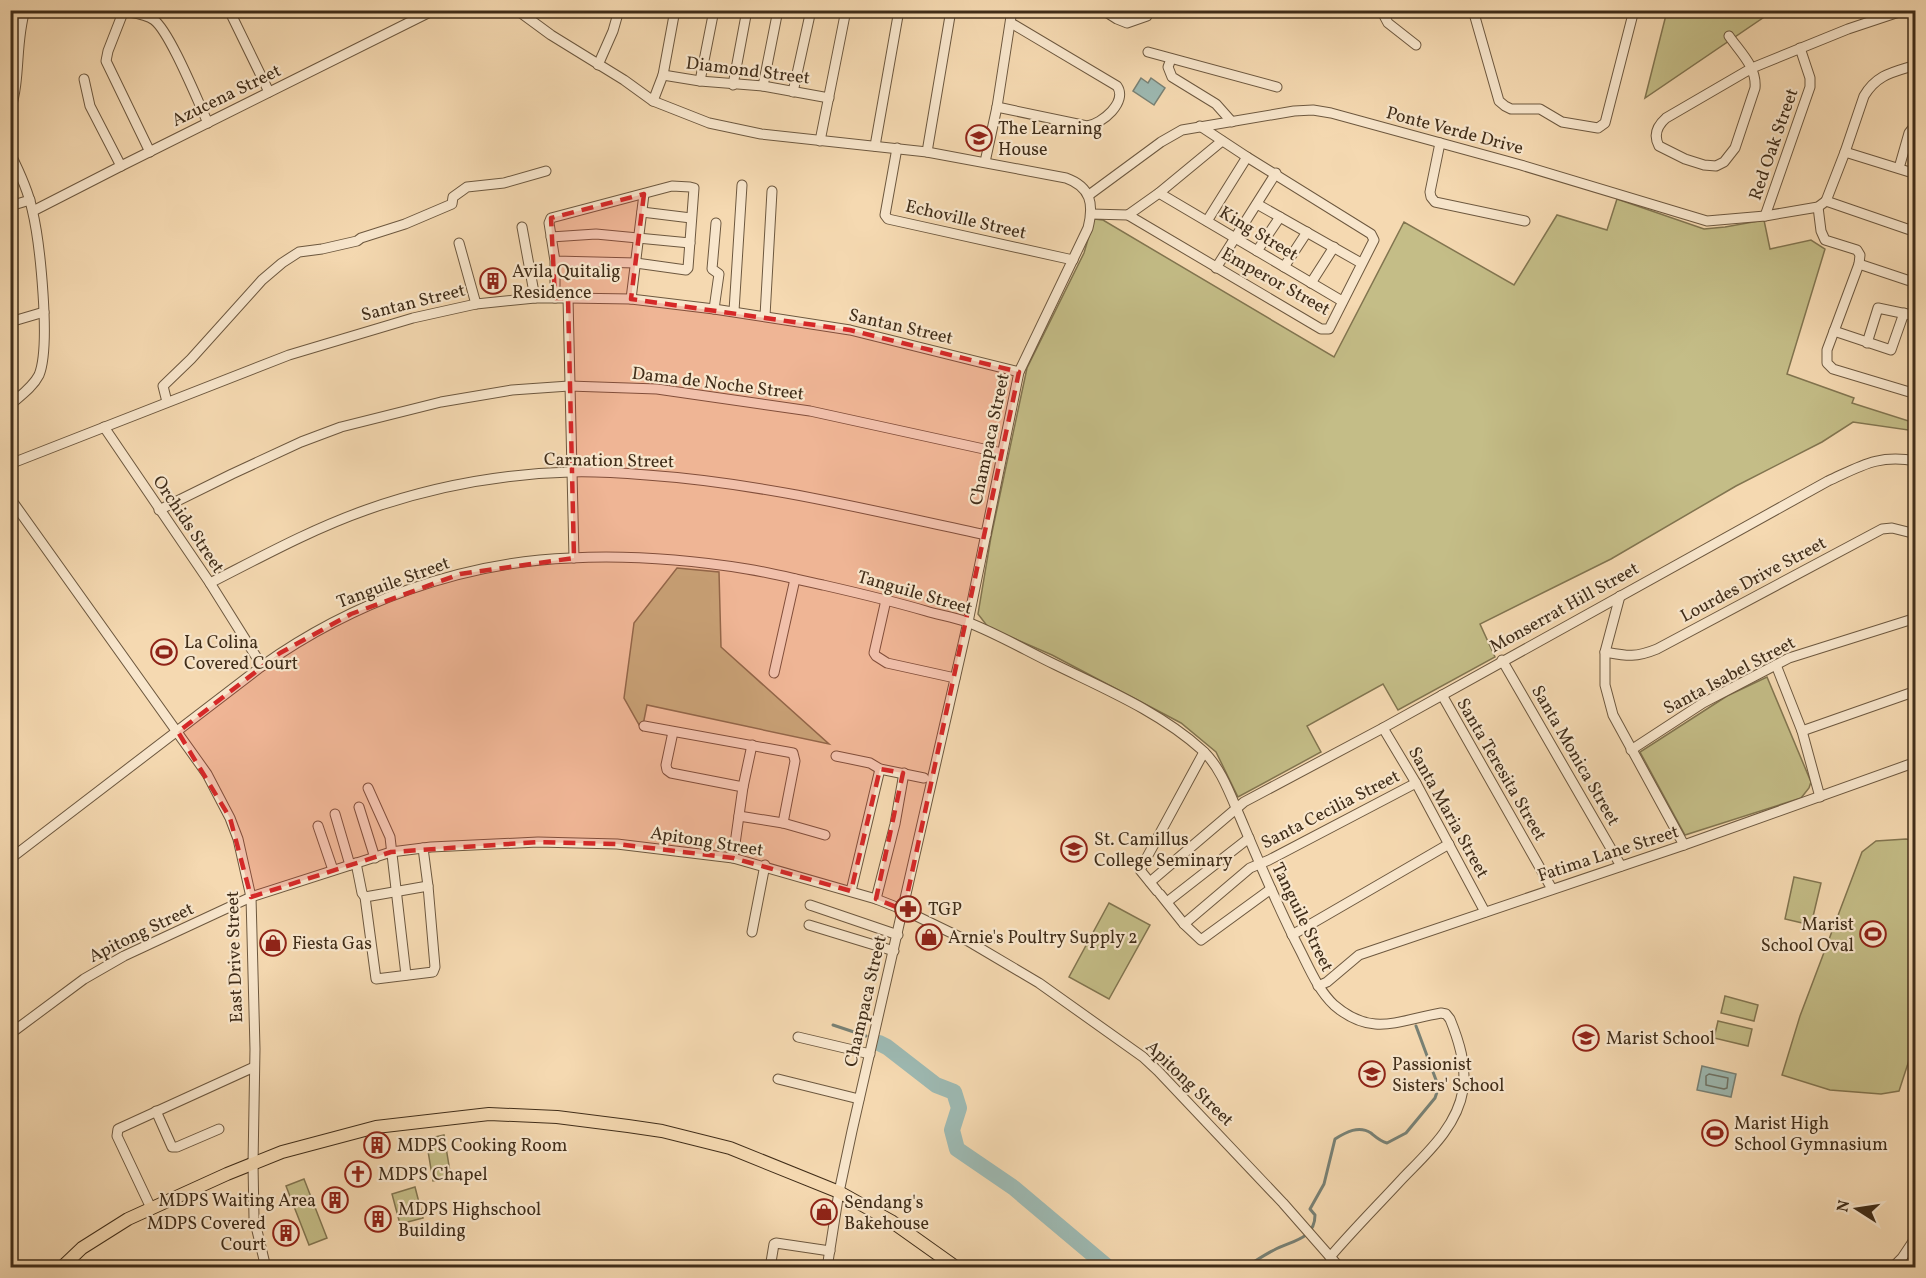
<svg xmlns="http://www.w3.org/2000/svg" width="1926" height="1278" font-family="Vollkorn,serif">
<rect width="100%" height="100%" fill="#f5d9b1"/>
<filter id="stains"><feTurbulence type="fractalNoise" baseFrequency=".00333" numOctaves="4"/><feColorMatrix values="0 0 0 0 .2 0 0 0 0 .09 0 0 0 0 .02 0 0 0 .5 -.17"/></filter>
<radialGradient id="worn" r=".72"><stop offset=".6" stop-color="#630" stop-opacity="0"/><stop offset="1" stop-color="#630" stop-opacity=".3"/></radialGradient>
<g fill="#c4bd87" stroke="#827550" stroke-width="1.5">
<polygon points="1667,11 1773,11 1645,98"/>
<polygon points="1617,199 1704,229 1725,227 1764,220 1770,249 1811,240 1825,249 1787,374 1854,398 1852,403 1915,423 1915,431 1853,422 1822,442 1736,486 1611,559 1480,624 1495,657 1398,710 1383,684 1307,726 1321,752 1238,797 1216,752 1181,723 1052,655 988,627 978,614 991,537 1027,368 1084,253 1094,219 1103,220 1334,357 1404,222 1514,285 1557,215 1607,230"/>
<polygon points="677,568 719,572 721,647 829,744 647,705 642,730 624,698 634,623"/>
<polygon points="1767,677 1811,782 1809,788 1801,798 1685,835 1640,752 1727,696"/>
<polygon points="1906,839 1916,841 1915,1042 1899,1091 1881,1094 1830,1090 1782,1075 1800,1016 1862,852 1876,841"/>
<polygon points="1794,877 1821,883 1811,925 1785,919"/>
<polygon points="1109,903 1150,925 1109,999 1069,977"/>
<polygon points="1725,996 1758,1005 1754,1021 1721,1013"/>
<polygon points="1718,1021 1752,1029 1748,1046 1714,1038"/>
<polygon points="444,1135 451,1178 433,1181 426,1139"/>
<polygon points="304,1179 327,1238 309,1245 286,1186"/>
<polygon points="415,1187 423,1218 400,1224 392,1194"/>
</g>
<g fill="#9db9b2" stroke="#788175" stroke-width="1.5">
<polygon points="1141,78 1148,83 1151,78 1165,88 1154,105 1133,91"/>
<polygon points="1702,1066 1736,1074 1731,1097 1697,1090"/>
</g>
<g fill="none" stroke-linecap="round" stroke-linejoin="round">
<polygon stroke="#6e7366" stroke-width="1.5" points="1709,1074 1728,1078 1727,1088 1724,1089 1706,1085 1706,1076"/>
<g stroke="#788175" stroke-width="3">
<polyline points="833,1025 866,1036"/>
<path d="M 1244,1268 C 1254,1262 1264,1255 1274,1250 C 1290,1241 1315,1240 1315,1215 L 1310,1209 L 1324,1184 L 1335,1139 C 1346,1132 1359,1125 1371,1133 C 1377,1138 1380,1141 1387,1143 L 1406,1133 L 1435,1098 L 1438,1089 L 1436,1080 L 1416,1026"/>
</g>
<polyline stroke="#9db9b2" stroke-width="16" points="879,1043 887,1047 936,1085 954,1092 959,1108 952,1130 957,1149 1014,1188 1109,1268"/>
<g stroke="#6d583f" stroke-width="11">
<g id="minor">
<polyline points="124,10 108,51 106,61 150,152"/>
<polyline points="229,10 269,92"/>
<path d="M 517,10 L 551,35 L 624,80 L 653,101 L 709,123 L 761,134 L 927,152 L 1066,178 C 1091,187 1094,204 1088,228 L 1019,372 L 968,622 L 852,1131 L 839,1192 L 827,1268"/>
<polyline points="1103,10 1117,19 1127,23 1147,16"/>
<polyline points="1381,10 1388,23 1416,45"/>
<polyline points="1473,10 1499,101 1505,106 1511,109 1540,109 1562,122 1598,128 1605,123 1634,10"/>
<path d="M 123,11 C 133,13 146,14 154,20 C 170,32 198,102 208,123"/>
<path d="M 1729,36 C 1740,52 1757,67 1755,88 L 1735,148 L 1724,162 L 1716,166 L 1704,165 L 1685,159 L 1659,146 C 1653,135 1657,126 1666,118 L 1752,68 L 1848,29 L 1905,10"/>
<polyline points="1148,52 1277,87"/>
<polyline points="1171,59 1168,67 1172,77 1216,104 1232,122"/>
<polyline points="598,65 613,31 619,10"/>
<polyline points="663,75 700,81 763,86 829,98"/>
<polyline points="84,79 90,106 121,166"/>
<polyline points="700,81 714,10"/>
<polyline points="733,85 747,10"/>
<polyline points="763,86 778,10"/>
<polyline points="793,92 811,10"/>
<polyline points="653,101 663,75 675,10"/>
<path d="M 997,107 L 1087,126 C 1102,124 1128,102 1117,86 L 1011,23"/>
<path d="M 10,111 C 21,78 15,43 25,10"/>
<polyline points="820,141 846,10"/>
<polyline points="1440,143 1430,192 1431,197 1435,202 1525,221"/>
<polyline points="875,146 899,10"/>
<polyline points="897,148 885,215 888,219 1073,260"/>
<polyline points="927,152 951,10"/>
<polyline points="1845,152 1916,174"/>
<path d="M 10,153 C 19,171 28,190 32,209 C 40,242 51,346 39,375 C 33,387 20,396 10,405"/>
<polyline points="985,162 997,107 1012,10"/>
<polyline points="1899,168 1909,133 1916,124"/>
<polyline points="1159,193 1342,301"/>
<polyline points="1089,195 1161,142 1182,130 1294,111 1313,110 1331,113 1521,165 1707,221 1765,216 1818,207 1826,201"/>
<path d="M 1826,201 L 1845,152 L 1864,96 C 1877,74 1894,72 1916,65"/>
<polyline points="1826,201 1916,232"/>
<polyline points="1257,204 1361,263"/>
<polyline points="10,206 30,200"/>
<polyline points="1818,207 1821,231 1825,240 1857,250 1860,255 1859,264 1827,350 1827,363 1833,369 1916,394"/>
<polyline points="33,211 121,166 434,10"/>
<polyline points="642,212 691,218"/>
<polyline points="1091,214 1128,215 1321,329 1329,329 1374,240 1371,234 1247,157 1200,126"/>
<polyline points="1128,215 1159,193 1222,141"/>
<polyline points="1765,216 1810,87 1810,78 1800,48"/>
<polyline points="1207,221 1247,157"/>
<polyline points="522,227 535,298"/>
<polyline points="551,237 596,234 690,243"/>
<polyline points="459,243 476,304"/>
<polyline points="1257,251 1280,217"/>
<polyline points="1859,264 1916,283"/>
<polyline points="1284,267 1307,232"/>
<polyline points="1216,268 1276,173"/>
<polyline points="1311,283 1334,247"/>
<polyline points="555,298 555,261 549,223 551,218 672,186 690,187 694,188 688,268 686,270 636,263 555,261"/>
<polyline points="568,298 574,558"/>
<polyline points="631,299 644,194"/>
<polyline points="714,309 719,274 712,269 716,223"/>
<polyline points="734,311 742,185"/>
<polyline points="765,316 772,191"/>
<polyline points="10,322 44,312"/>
<polyline points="1834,331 1891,350 1904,313"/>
<polyline points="1867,343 1878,308 1916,316"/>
<polyline points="167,402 163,386 191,359 262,280 282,263 299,252 322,249 357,241 361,238 405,224 452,204 453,197 467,187 504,183 546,171"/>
<polyline points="104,427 210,583 262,666"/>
<polyline points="10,464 289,355 413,318 476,304 535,298 568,298 631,299 714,309 850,330 1019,372"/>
<polyline points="10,498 207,774 230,818 238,839 251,897 255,1049 253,1164 254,1218 266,1268"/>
<polyline points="159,510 232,474 301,442 341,427 441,402 512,390 569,386 657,389 810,411 1002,453"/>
<path d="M 210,583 C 261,557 312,529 366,510 C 431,487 501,474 570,472 C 595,471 622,473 647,475 C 762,483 873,511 986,535"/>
<polyline points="1620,596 1605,652 1605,685 1613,715 1684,845"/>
<polyline points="886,600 874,653 876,656 887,663 955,678"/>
<path d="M 1605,652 C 1627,656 1635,658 1657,649 L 1882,529 L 1892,528 L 1916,534"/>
<polyline points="1502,660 1621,866"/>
<polyline points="1776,665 1802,731 1820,797"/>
<polyline points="774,673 795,579"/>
<polyline points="1442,695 1552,889"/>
<polyline points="644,726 793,753 795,761 783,823"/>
<polyline points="1383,728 1416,783 1485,912"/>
<polyline points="1802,731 1916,691"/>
<polyline points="673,732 666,765 667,770 671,773 743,787"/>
<polyline points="1631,750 1703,703 1789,658 1916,618"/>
<polyline points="836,756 870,763 880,769 924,778"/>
<polyline points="368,788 390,837 406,975"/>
<polyline points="359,807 375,858"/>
<polyline points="335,814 350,865"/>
<polyline points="739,816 783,823 825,835"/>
<polyline points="318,826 333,870"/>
<polyline points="733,858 743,787 752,745"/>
<path d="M 10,859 L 262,666 C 352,602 461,562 571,558 C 629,555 690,560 747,569 C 773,573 798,580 823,585 C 858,593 892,601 926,611 C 939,615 953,617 967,622 C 996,633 1027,651 1056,665 C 1105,689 1160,712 1202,750 C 1220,766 1230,794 1240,817 C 1259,862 1278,908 1301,952 C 1310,970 1319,991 1334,1005 C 1372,1038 1399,1020 1441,1013 L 1446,1014 L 1450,1019 C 1459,1041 1467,1066 1463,1090 C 1457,1127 1426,1154 1402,1179 C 1378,1205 1353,1230 1330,1257"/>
<polyline points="356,863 362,893 365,897 376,979 433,972 435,967 428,886 423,848"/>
<path d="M 1150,882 L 1244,802 L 1383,728 L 1828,481 C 1861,466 1878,454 1916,461"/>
<polyline points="851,891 880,769"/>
<polyline points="1157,891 1140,870 1204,752"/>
<polyline points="1160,894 1184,924 1201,940 1271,889"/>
<polyline points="365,897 428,886"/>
<polyline points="876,899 895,824 904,773"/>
<polyline points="1167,902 1249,838"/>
<polyline points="810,905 898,935"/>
<polyline points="1184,924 1250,868 1269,860 1416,783"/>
<polyline points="809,925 894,951"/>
<polyline points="752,932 765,865"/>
<polyline points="1292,935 1449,844"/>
<polyline points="1318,986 1327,982 1359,955 1684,845 1916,762"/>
<polyline points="10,1034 84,979 124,956 251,897 391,852 431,847 538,842 617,844 733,858 876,899 904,910 968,941 1039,983 1143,1057 1158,1071 1283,1203 1340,1268"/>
<polyline points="798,1037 870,1054"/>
<polyline points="778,1079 859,1099"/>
<polyline points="156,1111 172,1147 177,1147 219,1129"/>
<polyline points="151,1208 117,1136 118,1129 254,1067"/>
<polyline points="770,1268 774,1244 776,1243 830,1251"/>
<polyline points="1892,1268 1902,1258 1916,1237"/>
</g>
</g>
<g stroke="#402d19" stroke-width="14">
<polyline id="major" points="61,1268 82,1248 128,1219 227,1174 282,1152 376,1127 489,1114 557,1117 628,1126 662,1131 730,1148 839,1192 891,1221 957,1268"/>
</g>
<use href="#minor" stroke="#f8e6cc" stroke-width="9"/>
<use href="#major" stroke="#f5d9b1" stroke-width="12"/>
</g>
<path fill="#d62828" fill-opacity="0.2" stroke="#d62828" stroke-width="4.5" stroke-dasharray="12 8" stroke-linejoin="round" d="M 644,194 L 631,299 L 850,330 L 1019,372 L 904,910 L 876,899 L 903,773 L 880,769 L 851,891 L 733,858 L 617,844 L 538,842 L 391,852 L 251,897 L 230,818 L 178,732 L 280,653 L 351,614 L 460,574 L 574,558 L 568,298 L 555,298 L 551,218 Z"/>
<defs>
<g id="school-ring" transform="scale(1.35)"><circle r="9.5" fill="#f8e6cc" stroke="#8f2418" stroke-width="1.5"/><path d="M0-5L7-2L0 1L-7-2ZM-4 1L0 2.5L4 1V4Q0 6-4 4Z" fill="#8f2418"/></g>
<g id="building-ring" transform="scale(1.35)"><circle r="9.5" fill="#f8e6cc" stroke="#8f2418" stroke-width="1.5"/><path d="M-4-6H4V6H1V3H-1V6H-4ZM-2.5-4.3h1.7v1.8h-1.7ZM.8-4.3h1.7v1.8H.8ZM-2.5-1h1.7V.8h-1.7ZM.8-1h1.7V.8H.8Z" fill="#8f2418"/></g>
<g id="stadium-ring" transform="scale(1.35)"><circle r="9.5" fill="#f8e6cc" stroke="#8f2418" stroke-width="1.5"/><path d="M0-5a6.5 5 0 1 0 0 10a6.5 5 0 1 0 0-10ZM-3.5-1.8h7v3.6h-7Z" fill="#8f2418"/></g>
<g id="university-ring" transform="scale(1.35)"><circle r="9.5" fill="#f8e6cc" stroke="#8f2418" stroke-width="1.5"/><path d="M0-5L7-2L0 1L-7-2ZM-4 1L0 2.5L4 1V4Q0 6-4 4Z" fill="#8f2418"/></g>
<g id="pharmacy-ring" transform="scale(1.35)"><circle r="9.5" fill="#f8e6cc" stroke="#8f2418" stroke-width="1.5"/><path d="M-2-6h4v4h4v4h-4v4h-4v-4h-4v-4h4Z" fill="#8f2418"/></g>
<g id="shop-ring" transform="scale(1.35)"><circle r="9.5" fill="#f8e6cc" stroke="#8f2418" stroke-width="1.5"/><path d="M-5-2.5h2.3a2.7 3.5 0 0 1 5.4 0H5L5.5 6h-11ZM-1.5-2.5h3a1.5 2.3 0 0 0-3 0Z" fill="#8f2418"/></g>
<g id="church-ring" transform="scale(1.35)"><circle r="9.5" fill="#f8e6cc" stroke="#8f2418" stroke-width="1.5"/><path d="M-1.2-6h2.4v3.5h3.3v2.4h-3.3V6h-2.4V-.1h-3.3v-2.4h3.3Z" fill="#8f2418"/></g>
</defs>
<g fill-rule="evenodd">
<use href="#school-ring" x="979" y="138"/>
<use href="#building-ring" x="493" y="281"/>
<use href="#stadium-ring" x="164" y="652"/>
<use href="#university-ring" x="1074" y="849"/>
<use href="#pharmacy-ring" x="908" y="909"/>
<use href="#stadium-ring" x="1873" y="934"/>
<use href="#shop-ring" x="929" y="937"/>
<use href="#shop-ring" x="273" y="943"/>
<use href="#school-ring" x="1586" y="1038"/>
<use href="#school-ring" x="1372" y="1074"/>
<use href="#stadium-ring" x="1715" y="1133"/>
<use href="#building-ring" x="377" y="1145"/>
<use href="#church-ring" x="358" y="1174"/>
<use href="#building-ring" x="335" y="1200"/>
<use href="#shop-ring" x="824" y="1212"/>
<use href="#building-ring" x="378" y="1219"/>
<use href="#building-ring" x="286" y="1233"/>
</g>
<g text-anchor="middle" stroke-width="4.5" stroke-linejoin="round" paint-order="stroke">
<g font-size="18" fill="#402d19" stroke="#f8e6cc">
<text transform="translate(748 70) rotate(7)" y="6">Diamond Street</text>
<text transform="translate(226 95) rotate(-26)" y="6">Azucena Street</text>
<text transform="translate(1455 130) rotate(15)" y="6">Ponte Verde Drive</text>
<text transform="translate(1773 144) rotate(-71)" y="6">Red Oak Street</text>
<text transform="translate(966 219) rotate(13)" y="6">Echoville Street</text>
<text transform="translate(1259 233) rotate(31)" y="6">King Street</text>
<text transform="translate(1276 281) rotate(29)" y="6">Emperor Street</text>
<text transform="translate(413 302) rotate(-14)" y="6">Santan Street</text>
<text transform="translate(901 326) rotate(13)" y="6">Santan Street</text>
<text transform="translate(718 383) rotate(7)" y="6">Dama de Noche Street</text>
<text transform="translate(989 439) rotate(-78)" y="6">Champaca Street</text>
<text transform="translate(609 460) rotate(1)" y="6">Carnation Street</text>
<text transform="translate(189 524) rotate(56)" y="6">Orchids Street</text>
<text transform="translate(1753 579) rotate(-28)" y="6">Lourdes Drive Street</text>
<text transform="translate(393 582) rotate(-20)" y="6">Tanguile Street</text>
<text transform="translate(915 592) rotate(16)" y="6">Tanguile Street</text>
<text transform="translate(1564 607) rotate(-29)" y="6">Monserrat Hill Street</text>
<text transform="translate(1729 675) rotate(-28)" y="6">Santa Isabel Street</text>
<text transform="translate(1576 755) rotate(60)" y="6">Santa Monica Street</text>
<text transform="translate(1502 769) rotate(60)" y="6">Santa Teresita Street</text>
<text transform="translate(1330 809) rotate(-27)" y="6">Santa Cecilia Street</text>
<text transform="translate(1449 812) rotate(61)" y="6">Santa Maria Street</text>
<text transform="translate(707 841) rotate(9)" y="6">Apitong Street</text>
<text transform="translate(1608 853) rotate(-18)" y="6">Fatima Lane Street</text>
<text transform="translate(1303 917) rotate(64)" y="6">Tanguile Street</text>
<text transform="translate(141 932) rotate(-26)" y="6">Apitong Street</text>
<text transform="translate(234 957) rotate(-92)" y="6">East Drive Street</text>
<text transform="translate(865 1001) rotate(-77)" y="6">Champaca Street</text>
<text transform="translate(1190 1083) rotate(44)" y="6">Apitong Street</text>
</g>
<g font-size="18" fill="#402d19" stroke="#f8e6cc" text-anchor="start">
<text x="998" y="134">The Learning<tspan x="998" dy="21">House</tspan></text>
<text x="512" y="277">Avila Quitalig<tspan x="512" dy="21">Residence</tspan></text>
<text x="184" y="648">La Colina<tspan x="184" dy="21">Covered Court</tspan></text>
<text x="1094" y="845">St. Camillus<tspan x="1094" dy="21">College Seminary</tspan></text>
<text x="928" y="915">TGP</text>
<text x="1854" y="930" text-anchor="end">Marist<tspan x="1854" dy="21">School Oval</tspan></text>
<text x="948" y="943">Arnie's Poultry Supply 2</text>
<text x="292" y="949">Fiesta Gas</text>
<text x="1606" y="1044">Marist School</text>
<text x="1392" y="1070">Passionist<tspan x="1392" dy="21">Sisters' School</tspan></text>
<text x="1734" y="1129">Marist High<tspan x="1734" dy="21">School Gymnasium</tspan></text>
<text x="397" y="1151">MDPS Cooking Room</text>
<text x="378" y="1180">MDPS Chapel</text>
<text x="316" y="1206" text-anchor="end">MDPS Waiting Area</text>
<text x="844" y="1208">Sendang's<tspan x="844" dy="21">Bakehouse</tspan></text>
<text x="398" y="1215">MDPS Highschool<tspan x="398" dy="21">Building</tspan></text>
<text x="266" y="1229" text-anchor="end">MDPS Covered<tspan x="266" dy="21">Court</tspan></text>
</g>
</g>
<rect width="1926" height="1278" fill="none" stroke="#f5d9b1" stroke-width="36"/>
<rect x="12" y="12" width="1902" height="1254" fill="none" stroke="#402d19" stroke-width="3"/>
<rect x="18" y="18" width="1890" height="1242" fill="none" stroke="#402d19" stroke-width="1.5"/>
<g transform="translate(1857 1209) rotate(282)" stroke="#f8e6cc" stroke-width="4.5" paint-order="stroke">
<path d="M0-4.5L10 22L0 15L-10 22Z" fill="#402d19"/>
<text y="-9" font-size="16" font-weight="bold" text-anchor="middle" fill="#402d19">N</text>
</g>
<rect width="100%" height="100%" filter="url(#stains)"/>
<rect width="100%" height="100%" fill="url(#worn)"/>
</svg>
